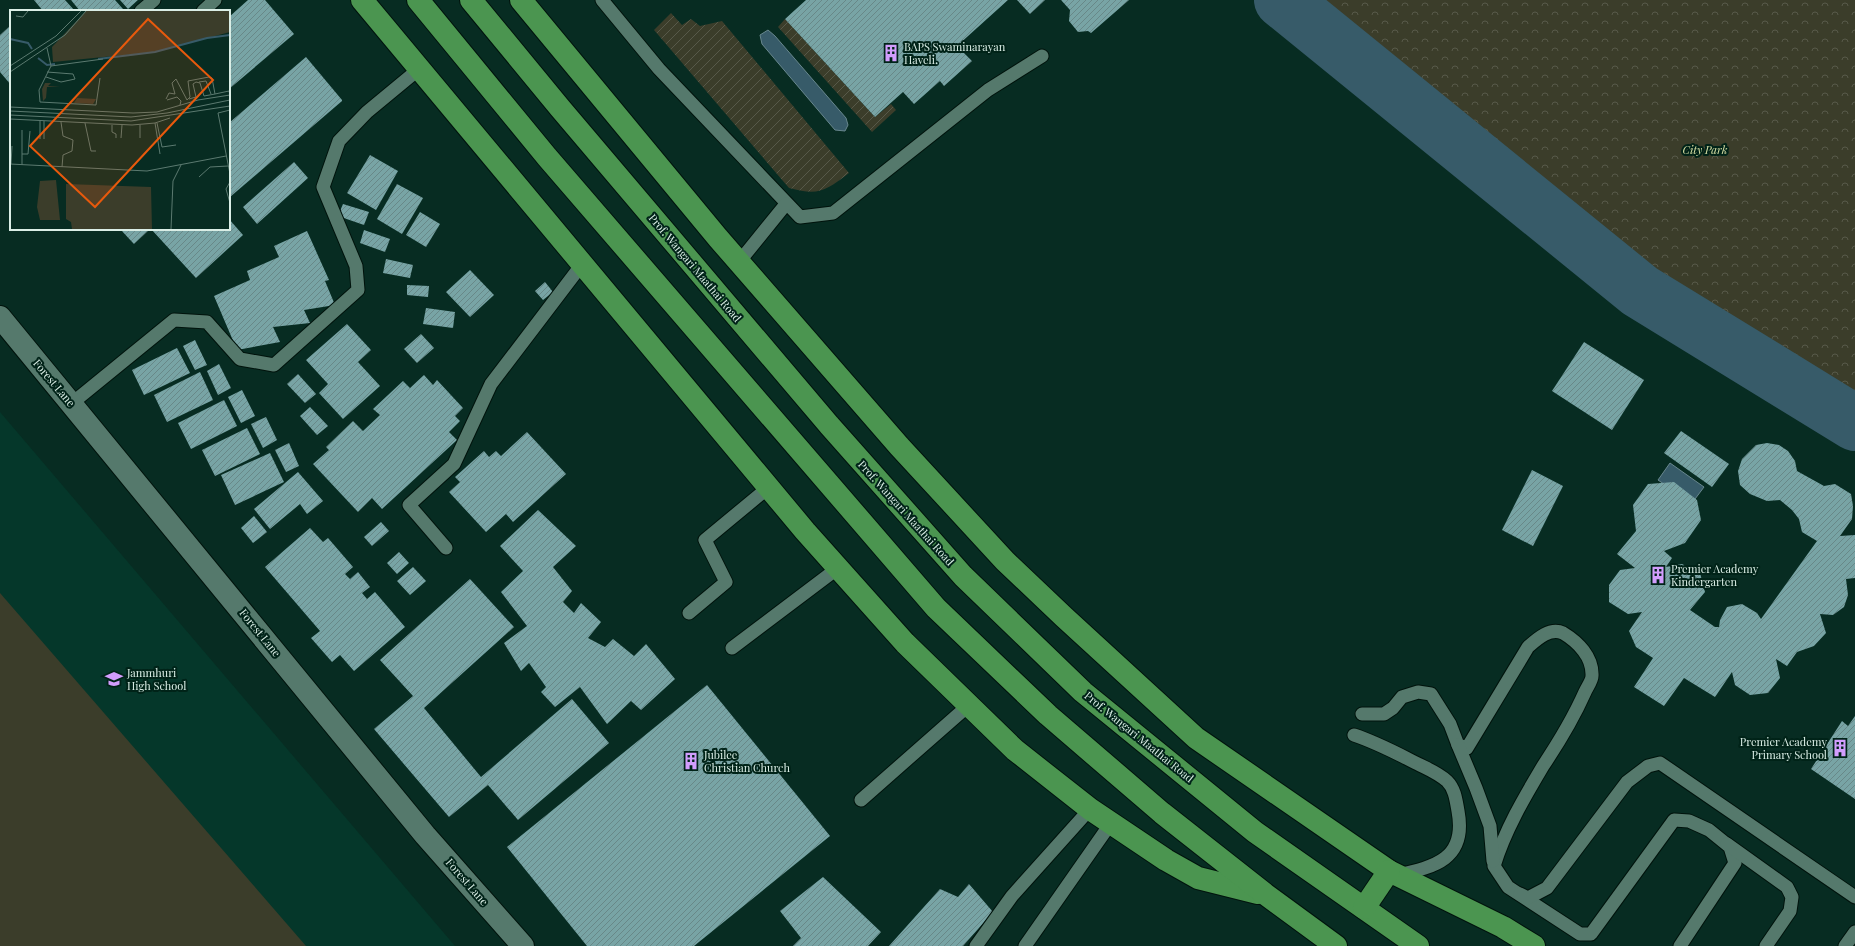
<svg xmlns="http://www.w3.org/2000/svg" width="1855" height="946" font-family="'Playfair Display',serif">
<defs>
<pattern id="park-crowns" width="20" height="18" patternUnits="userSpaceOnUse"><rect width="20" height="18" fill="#3b3d2a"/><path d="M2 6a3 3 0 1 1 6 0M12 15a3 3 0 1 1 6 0" fill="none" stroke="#575949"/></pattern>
<pattern id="garden-furrows" width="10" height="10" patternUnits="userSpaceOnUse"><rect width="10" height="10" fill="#3b3d2a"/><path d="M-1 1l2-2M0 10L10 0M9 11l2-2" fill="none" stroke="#575949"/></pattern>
<pattern id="building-hatch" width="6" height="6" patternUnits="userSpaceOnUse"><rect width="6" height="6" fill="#78a4a5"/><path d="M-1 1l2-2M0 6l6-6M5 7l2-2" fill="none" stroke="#688888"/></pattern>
</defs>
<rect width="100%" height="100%" fill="#072c22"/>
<polygon fill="#05372a" points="0,412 455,946 0,946"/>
<polygon fill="#3b3d2a" points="0,593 306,946 0,946"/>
<polygon fill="url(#park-crowns)" points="1306,0 1855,0 1855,423 1640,291"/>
<g fill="url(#garden-furrows)">
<path d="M 671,13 L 682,25 L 691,19 L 700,26 L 722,21 L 849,173 C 825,191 819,196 789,188 L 654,30 Z"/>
<polygon points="785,19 875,117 891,104 896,110 872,132 778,27"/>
</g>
<g fill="#375b69" stroke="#68878e">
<polygon points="768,30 775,36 846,118 848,125 845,131 835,130 762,44 760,35"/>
<polygon points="1670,463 1704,487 1692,503 1658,480"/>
</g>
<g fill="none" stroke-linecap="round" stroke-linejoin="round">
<polyline stroke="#375b69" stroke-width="56" points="1282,0 1640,291 1855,423"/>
</g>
<g fill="url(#building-hatch)">
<polygon points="34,0 65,0 75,11 43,11"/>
<polygon points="71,0 115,0 123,9 120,11 80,11"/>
<polygon points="120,0 138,0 128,9"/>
<polygon points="248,0 265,0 294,34 229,89 229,17"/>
<polygon points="806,0 1008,0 957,46 972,61 944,86 940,81 914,104 903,92 875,117 785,19"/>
<polygon points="1017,0 1045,0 1030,14"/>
<polygon points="1061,0 1129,0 1091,33 1088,31 1078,32 1069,21 1070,10"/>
<polygon points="11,25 11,85 0,72 0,35"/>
<polygon points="306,57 342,100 342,101 230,197 229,123"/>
<polygon points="370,155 398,171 376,210 347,193"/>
<polygon points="294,162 308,178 257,224 243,207"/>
<polygon points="397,184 423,198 402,234 377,219"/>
<polygon points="343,204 369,212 364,225 338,216"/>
<polygon points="420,212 440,224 426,247 406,235"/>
<polygon points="229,219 243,235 196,278 151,229 229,229"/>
<polygon points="120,229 150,229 134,244"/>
<polygon points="364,230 390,239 385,252 360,243"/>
<polygon points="307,231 329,280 325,281 335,305 304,310 310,323 273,327 280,342 237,350 214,296 250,280 247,271 279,257 274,246"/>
<polygon points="386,259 413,265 410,278 383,273"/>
<polygon points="470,270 494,295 470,317 446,292"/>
<polygon points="545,282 553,292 543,300 535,291"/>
<polygon points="407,285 429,286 428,297 407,295"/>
<polygon points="426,308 455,312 453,328 423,324"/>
<polygon points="347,324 371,350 358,362 380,386 343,419 319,393 328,384 306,360"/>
<polygon points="421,334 434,348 417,363 404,349"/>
<polygon points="195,340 207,365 195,370 183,346"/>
<polygon points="1584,342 1644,380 1612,430 1552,391"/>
<polygon points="177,348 190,373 144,395 132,370"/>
<polygon points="219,364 231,388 218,395 207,371"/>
<polygon points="200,372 213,400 167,422 154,395"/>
<polygon points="298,374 316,394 305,403 287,384"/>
<polygon points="424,375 433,385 437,380 463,408 455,416 460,421 449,432 457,440 382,509 372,498 358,512 313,464 329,450 326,447 353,421 363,431 380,415 373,409 403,381 410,388"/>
<polygon points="242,390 255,416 241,423 228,397"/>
<polygon points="224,400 237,426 191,449 178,423"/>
<polygon points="310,407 328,426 317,435 300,416"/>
<polygon points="266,417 277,440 263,448 251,424"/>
<polygon points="247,428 260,454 215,476 202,450"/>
<polygon points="1681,431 1729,464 1712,487 1664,453"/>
<polygon points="527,432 566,474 513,522 506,514 486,532 449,492 460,482 455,477 484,451 489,457 496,451 501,456"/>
<polygon points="289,443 299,466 286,472 275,450"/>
<polygon points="1767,443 1779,445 1788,451 1795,461 1797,471 1824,486 1835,484 1851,494 1853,506 1852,519 1840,536 1855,535 1855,578 1846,579 1848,595 1844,607 1833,615 1820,614 1826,633 1814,646 1797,652 1787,666 1776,659 1780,678 1768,693 1750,695 1735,685 1732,672 1715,697 1684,678 1664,706 1634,687 1653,658 1636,647 1629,631 1642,612 1628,614 1609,602 1609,585 1620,570 1635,568 1617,554 1636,531 1633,505 1648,484 1674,482 1697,500 1701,520 1685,543 1664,551 1672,558 1666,567 1682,564 1700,573 1705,592 1690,610 1715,627 1719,627 1720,620 1727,607 1742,604 1757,613 1761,619 1817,541 1802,532 1799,519 1792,510 1780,500 1767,501 1750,494 1740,485 1738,471 1742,459 1756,445"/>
<polygon points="270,453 284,482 235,505 221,475"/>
<polygon points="1532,470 1563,486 1533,546 1502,530"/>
<polygon points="298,472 323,501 307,514 300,504 270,529 254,509"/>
<polygon points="538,510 576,546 553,567 572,591 563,602 574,613 581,603 601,622 588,638 605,647 613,639 634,656 646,644 675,679 641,710 631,701 607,724 580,687 555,707 541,692 546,687 529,663 521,671 504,643 527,626 501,592 523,571 500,546"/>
<polygon points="254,516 267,532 253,543 241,528"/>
<polygon points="381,522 389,531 372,546 364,537"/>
<polygon points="310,528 323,542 328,538 353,567 345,574 350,579 358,572 370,587 362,593 367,599 375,592 405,627 354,671 340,655 332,662 311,638 320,631 265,567"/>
<polygon points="399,552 409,563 397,574 387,563"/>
<polygon points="413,567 426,581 410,595 397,581"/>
<polygon points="470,579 514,627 424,708 481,777 572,699 609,743 518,820 488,785 449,817 374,729 413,696 380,660"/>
<polygon points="707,685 830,836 694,946 587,946 507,847"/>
<polygon points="1855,716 1855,799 1811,769 1842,721 1848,726"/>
<polygon points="823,877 881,932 868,946 793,946 801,938 780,911"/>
<polygon points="969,884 993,912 963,946 889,946 940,889 958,897"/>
</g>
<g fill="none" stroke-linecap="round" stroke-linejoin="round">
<g stroke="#00130c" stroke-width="15">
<g id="service">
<polyline points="602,0 659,69 800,217 833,213 988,90 1042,56"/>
<polyline points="141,11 154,0"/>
<polyline points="203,11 215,0"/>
<polyline points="739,262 786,204"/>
<polyline points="71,404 174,320 207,322 240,359 274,365 358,290 356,266 323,187 339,141 367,112 419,69"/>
<polyline points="446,548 409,505 454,464 491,384 583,263"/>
<polyline points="689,613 726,582 705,540 769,487"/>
<polyline points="732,648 838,568"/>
<path d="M 1362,714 L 1384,714 L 1393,708 L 1402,697 L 1418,692 L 1431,694 L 1450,724 L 1458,745 L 1467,748 L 1528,647 C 1537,639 1550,627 1563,633 C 1578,642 1593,657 1592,676 C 1592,681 1587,687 1585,692 C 1573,719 1559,742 1543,766 C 1524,798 1505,830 1494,866 L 1508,887 L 1580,934 L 1591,934 L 1674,820 L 1689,821 L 1709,830 L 1730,847 L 1735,863 L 1680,946"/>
<path d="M 1354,735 C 1378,743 1396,753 1418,764 C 1428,769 1438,773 1447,781 C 1455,789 1456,800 1458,811 C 1467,859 1435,867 1397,875"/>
<polyline points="1458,745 1476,788 1490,826 1493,861"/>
<polyline points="861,800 969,705"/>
<polyline points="1727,844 1787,887 1792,897 1790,911 1766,946"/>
<polyline points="1520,894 1528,898 1547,888 1627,782 1648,766 1660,763 1855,897"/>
<polyline points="976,946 1012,896 1090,809"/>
<polyline points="1025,946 1111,823"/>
<polyline points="1845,946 1855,932"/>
</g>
</g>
<g stroke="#00130c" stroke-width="24">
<polyline id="minor" points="0,317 425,835 523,946"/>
</g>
<g stroke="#00130c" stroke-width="24">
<g id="primary">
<polyline points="362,0 805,531 905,643 1015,750 1090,809 1166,860 1198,878 1258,893"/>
<polyline points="418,0 547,157 936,608 1048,715 1162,813 1265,894 1336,946"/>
<polyline points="471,0 560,108 829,425 963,576 1083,692 1255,832 1418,946"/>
<polyline points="521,0 718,238 899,446 1005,561 1064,617 1196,738 1389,871 1503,927 1534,946"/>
<polyline points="1364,908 1389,871"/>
</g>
</g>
<use href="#service" stroke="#55796c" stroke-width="13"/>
<use href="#minor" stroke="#55796c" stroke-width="22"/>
<use href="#primary" stroke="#4b9550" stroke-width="22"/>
</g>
<defs>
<g id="building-bare" transform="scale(1.38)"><path d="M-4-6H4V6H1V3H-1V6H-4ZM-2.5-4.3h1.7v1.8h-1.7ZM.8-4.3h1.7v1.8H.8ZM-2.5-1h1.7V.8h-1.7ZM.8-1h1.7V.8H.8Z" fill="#d29dfd" stroke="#002318" stroke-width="2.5" paint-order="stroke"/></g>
<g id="school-bare" transform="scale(1.38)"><path d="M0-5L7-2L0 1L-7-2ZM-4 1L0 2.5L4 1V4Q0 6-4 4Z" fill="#d29dfd" stroke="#002318" stroke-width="2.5" paint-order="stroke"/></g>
</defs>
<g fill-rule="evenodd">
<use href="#building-bare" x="891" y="53"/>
<use href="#building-bare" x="1658" y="575"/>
<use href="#school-bare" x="114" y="679"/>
<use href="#building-bare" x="1840" y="748"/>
<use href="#building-bare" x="691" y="761"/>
</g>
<g text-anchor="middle" stroke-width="4" stroke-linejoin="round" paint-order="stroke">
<g font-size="11" fill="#daeee6" stroke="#002318" text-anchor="start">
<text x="904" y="51">BAPS Swaminarayan<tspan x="904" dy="13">Haveli.</tspan></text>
<text x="1671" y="573">Premier Academy<tspan x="1671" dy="13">Kindergarten</tspan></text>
<text x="127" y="677">Jammhuri<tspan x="127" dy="13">High School</tspan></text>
<text x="1827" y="746" text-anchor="end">Premier Academy<tspan x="1827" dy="13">Primary School</tspan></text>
<text x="704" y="759">Jubilee<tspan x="704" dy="13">Christian Church</tspan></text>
</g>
<g font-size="11" font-style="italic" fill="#d9e1a6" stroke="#002318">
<text x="1705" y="154">City Park</text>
</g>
<g font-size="11" fill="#daeee6" stroke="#002318">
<text transform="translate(695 268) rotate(50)" y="4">Prof. Wangari Maathai Road</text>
<text transform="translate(54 383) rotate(50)" y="4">Forest Lane</text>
<text transform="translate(906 513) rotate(48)" y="4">Prof. Wangari Maathai Road</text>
<text transform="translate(260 633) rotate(51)" y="4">Forest Lane</text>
<text transform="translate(1139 737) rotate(39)" y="4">Prof. Wangari Maathai Road</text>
<text transform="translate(467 882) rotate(49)" y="4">Forest Lane</text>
</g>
</g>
<g transform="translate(10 10)">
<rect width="220" height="220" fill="#072c22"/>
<path d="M 46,170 L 50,210 L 30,210 L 27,197 L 30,171 ZM 56,174 L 141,177 L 142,219 L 62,219 L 61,212 L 56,209 Z" fill="#3b3d2a"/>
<path d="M 76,1 L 220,1 L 220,22 L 145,42 L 43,52 L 42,37 Z" fill="#3b3d2a"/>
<path d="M 35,73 L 41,73 L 38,76 L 50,77 L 37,77 L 36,88 L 33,91 L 32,79 ZM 67,88 L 86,89 L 83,94 L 64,93 Z" fill="#3b3d2a"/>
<path fill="none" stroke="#375b69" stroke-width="2" d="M 0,29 L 18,33 L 22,39M 28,48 L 37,55 L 45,54M 88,49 L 145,42 L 197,28 L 220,25"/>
<path fill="none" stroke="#5b7a70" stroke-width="1" d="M 6,6 L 13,7 L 18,1M 37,38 L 41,56 L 29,80 L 30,92 L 86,95 L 90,68M 0,56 L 46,26 L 71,1M 41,56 L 93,49M 0,62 L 55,25 L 76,1M 36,67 L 51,72 L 65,69 L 63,64 L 37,62M 189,72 L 196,71 L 201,84M 156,89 L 159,83 L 165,84 L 162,73 L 166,69 L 177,90M 179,89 L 186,87 L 183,74 L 186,72 L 190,73 L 194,86 L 205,84M 157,90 L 167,87 L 171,91 L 170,95M 177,90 L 180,87 L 178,71 L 199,67 L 202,68 L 205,84 L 219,81 L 220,85M 0,97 L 123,103 L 147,102 L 188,90 L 220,85M 220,100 L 208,103 L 220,164M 0,101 L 121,107 L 157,103 L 220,90M 0,105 L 121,111 L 220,96M 0,109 L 122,115 L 145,113 L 160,108M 51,112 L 53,126 L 63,130 L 62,141 L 53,145 L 52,157M 75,113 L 81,141 L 86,141M 145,113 L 150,144M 147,113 L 152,137 L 166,135M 102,115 L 102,122 L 106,124 L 106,128M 12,120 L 12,155M 111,128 L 112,115M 130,128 L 130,115M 30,129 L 30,111M 34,129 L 34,111M 12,144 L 18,144 L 20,121M 0,154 L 137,161 L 216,146M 1,154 L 2,136M 189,167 L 200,157 L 218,156M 220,172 L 216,179 L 220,193M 161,219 L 163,171 L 171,155"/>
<path fill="#e8590c" fill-opacity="0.15" stroke="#e8590c" stroke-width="2" d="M 138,9 L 203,70 L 85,197 L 20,136 Z"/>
<rect width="220" height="220" fill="none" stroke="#daeee6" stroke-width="2"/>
</g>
</svg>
